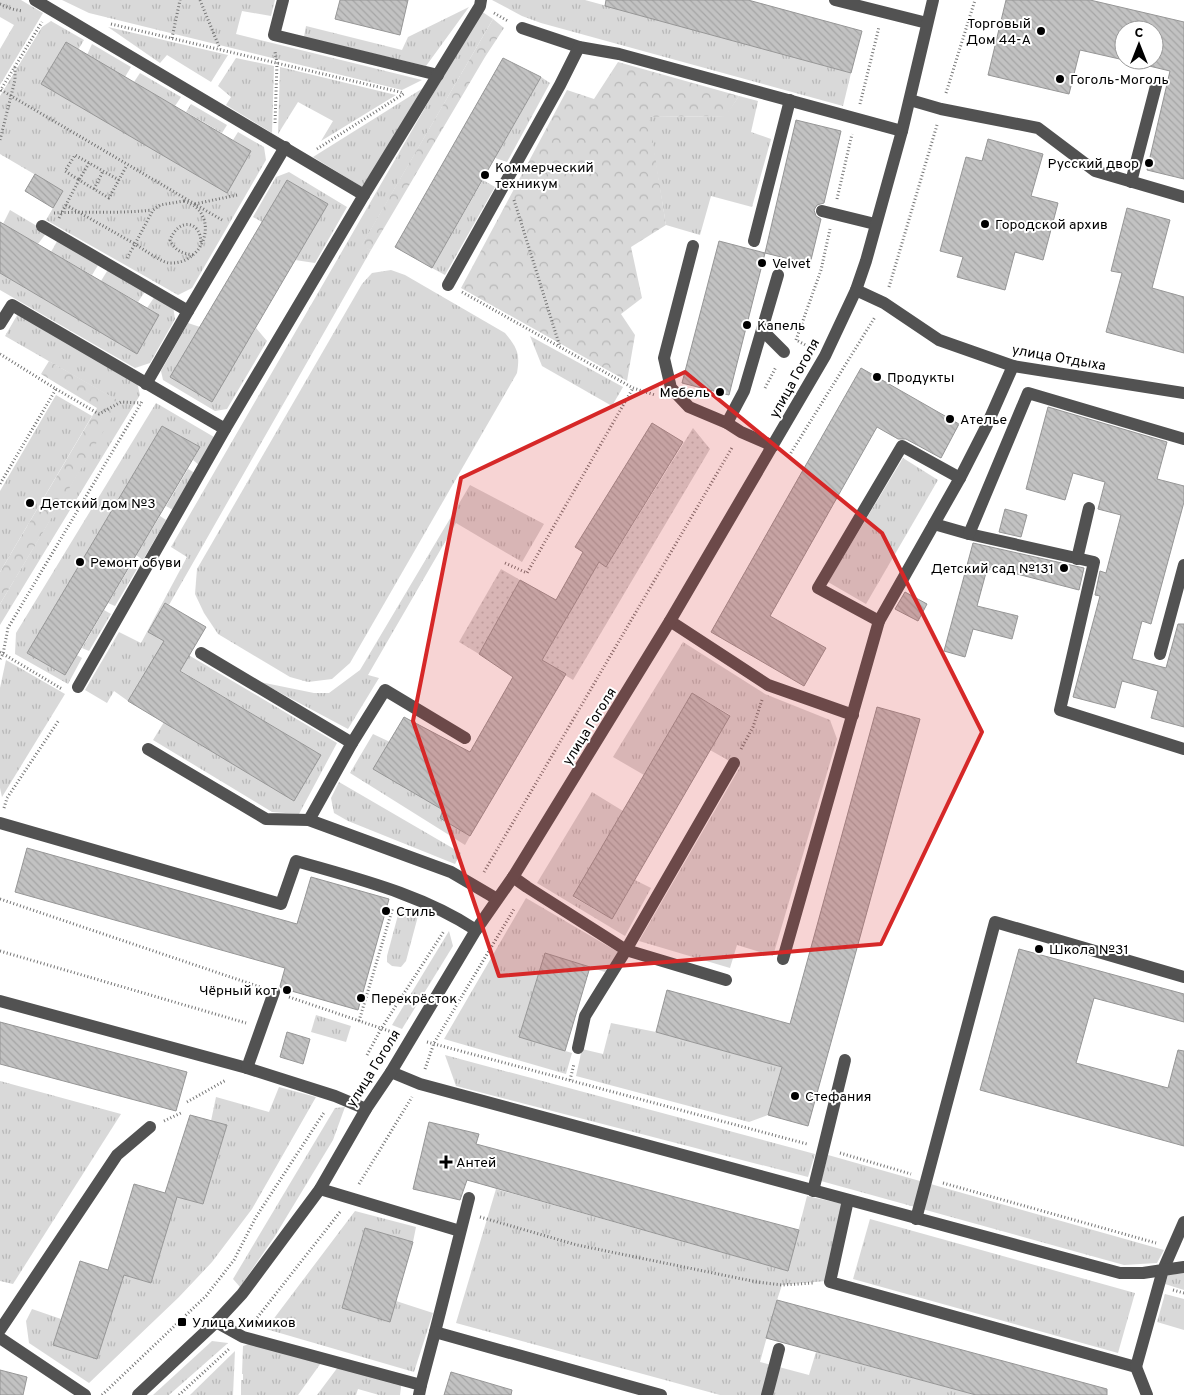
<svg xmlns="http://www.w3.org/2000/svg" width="1184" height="1395" font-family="Overpass,sans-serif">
<defs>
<pattern id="grass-tufts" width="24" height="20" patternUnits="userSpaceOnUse" patternTransform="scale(1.25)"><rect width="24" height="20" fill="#d9d9d9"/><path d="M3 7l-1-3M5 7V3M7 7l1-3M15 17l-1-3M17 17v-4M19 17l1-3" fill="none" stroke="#b8b8b8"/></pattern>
<pattern id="forest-crowns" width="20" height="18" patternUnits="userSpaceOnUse" patternTransform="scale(1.25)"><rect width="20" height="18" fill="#d9d9d9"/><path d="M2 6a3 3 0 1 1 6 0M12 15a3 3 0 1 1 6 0" fill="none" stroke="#b8b8b8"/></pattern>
<pattern id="park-dots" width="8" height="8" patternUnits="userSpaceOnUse" patternTransform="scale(1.25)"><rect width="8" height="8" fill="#d9d9d9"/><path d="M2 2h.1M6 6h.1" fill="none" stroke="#b8b8b8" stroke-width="1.8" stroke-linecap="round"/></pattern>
<pattern id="building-back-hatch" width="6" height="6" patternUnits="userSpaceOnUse" patternTransform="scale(1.25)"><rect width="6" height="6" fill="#c2c2c2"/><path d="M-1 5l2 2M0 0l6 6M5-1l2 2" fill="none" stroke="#a5a5a5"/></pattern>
</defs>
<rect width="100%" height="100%" fill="#fff"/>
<g fill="url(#grass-tufts)">
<polygon points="0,0 21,0 43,13 0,85 0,49 14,25 0,17"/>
<polygon points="62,0 275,0 271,16 242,11 236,34 422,80 402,90 89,13"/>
<polygon points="492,0 585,0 851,73 843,106 541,23 522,16"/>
<polygon points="469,7 426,66 304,37 306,26 402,50 408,37"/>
<polygon points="481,11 493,19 362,245 371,250 169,605 165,603 148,631 337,743 299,814 272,812 153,740 164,722 294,801 321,755 156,656 128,701 114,691 107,703 85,690 119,632 141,643 187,557 171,547"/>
<polygon points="51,21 84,40 78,50 65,43 41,84 226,192 251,151 233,140 238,132 264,147 266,160 192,288 178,295 46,220 63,191 0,154 0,96 42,27"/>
<polygon points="108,27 228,55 211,82 167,55 160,63"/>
<polygon points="92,44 131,67 125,77 87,55"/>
<polygon points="236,58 274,66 272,133 226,105 231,97 218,86"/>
<polygon points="280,67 396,95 321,141 333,121 298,102 278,134"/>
<polygon points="140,73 181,97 175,106 134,82"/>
<polygon points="541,77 550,83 507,162 495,158"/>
<polygon points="428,85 362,187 313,157"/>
<polygon points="739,96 758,101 751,132 771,139 752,207 711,196 700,235 666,225 648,117 725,116"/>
<polygon points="191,104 227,125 222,133 186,112"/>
<polygon points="289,172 347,207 315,263 295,260 328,204 287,180 262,222 253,217 276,177"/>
<polygon points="483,180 495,187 445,275 432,268"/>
<polygon points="10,210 47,232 38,244 3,224"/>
<polygon points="59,238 100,262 92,275 51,252"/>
<polygon points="109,268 146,290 138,302 101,281"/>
<path d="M 391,270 L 405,275 L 505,333 C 518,349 520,354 517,373 L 350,663 L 332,679 L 308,682 L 290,677 L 218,634 L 204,613 L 195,594 L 197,569 L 362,284 L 372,273 Z"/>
<polygon points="0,273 137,354 159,315 147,308 155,296 173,306 175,319 150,363 135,368 0,290"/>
<polygon points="19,312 137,382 140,395 0,625 0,604 120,402 5,336"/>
<polygon points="188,323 200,327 171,377 211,401 256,328 267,341 227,409 215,411 163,380 161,371"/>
<polygon points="530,336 623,387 612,406 542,366"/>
<polygon points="56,395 92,416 0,572 0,491"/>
<polygon points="156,403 214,437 199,465 193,460 200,447 162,426 27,653 65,675 77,655 82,658 68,684 15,654 16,633"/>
<polygon points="903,458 938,480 866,604 828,582"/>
<polygon points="188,469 195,473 173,510 166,506"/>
<polygon points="470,485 544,524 522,562 456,523 368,675 379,678 348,729 260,682 314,693 329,693 360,670"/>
<polygon points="160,516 166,520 143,560 136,555"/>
<polygon points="131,565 137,569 115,606 108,603"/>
<polygon points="104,610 111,614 89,651 82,648"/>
<polygon points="683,642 765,694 830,720 837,739 773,956 737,945 730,968 639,941 740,767 710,750 730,715 692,693 644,775 613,757"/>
<polygon points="6,660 65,694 2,797 0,788 0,688"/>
<polygon points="373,734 390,742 443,810 440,818 470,836 465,845 350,773"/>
<polygon points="339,782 461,853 455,864 348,821 334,813 331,798"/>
<polygon points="592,792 623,811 573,897 612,919 635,880 651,888 625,936 537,883"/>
<polygon points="526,898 618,952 605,972 545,953 519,1037 572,1053 566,1074 444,1039"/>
<polygon points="410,909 415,911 418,916 406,961 401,967 392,966 387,962 387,956 398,915 404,910"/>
<polygon points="449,931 453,946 402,1029 392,1025"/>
<polygon points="316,1015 351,1026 346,1042 311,1032"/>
<polygon points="611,1023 656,1032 782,1067 768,1115 749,1122 576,1076 582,1049 603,1054"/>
<polygon points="445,1055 815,1154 808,1177 456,1086"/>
<polygon points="0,1081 121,1114 13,1284 0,1281"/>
<polygon points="279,1087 316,1097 252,1209 212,1262 179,1297 89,1383 29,1343 26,1321 32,1309 61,1319 53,1345 97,1359 124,1275 151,1283 177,1197 203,1204 227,1125 211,1121 216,1097 269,1112"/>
<polygon points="345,1107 333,1140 275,1236 240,1287 233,1279 335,1108"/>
<polygon points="828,1155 1164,1250 1157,1263 1124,1265 821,1181"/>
<polygon points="496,1189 788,1271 807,1196 843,1204 826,1281 782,1285 777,1300 760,1362 809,1375 816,1352 976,1395 720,1395 456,1323"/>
<polygon points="355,1211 416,1227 413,1242 365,1228 342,1308 389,1322 396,1301 433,1313 414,1372 266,1329"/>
<polygon points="870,1219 1135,1293 1118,1353 853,1279"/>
<polygon points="1184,1273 1184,1290 1165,1284 1168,1275"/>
<polygon points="1165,1294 1184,1299 1184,1330 1157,1322"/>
<polygon points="212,1341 228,1343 169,1395 153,1395"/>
<polygon points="249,1344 321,1363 298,1395 241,1395 241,1380 243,1380 243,1374 242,1374 243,1346"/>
<polygon points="235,1351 233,1395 190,1395"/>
<polygon points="341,1363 402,1380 400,1395 379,1395 358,1389 356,1395 317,1395"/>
</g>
<g fill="url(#forest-crowns)">
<polygon points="493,19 504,28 485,57 371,250 361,246"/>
<polygon points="618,62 739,96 726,116 649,117 666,225 631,247 642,298 621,314 635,335 627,381 461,288 567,90 594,99"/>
<polygon points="49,361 121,402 0,604 0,572 97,408 41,374"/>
</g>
<g fill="url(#park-dots)">
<polygon points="693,428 710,449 573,680 542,660 599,562 607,566"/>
<polygon points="501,569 520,580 479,654 459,642"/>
</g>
<g fill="url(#building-back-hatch)" stroke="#969696">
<polygon points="340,0 408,0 400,35 335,19"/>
<polygon points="606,0 748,0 862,31 851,73 605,6"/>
<polygon points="1006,0 1090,0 1184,22 1184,179 1147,170 1170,71 1124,60 1154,60 1154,30 1124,30 1124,60 1080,50 1069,94 988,75"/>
<polygon points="66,42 251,151 227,193 41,84"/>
<polygon points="503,58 541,77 432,268 395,247"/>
<polygon points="796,120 841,131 824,203 817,205 814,210 816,216 821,219 810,264 765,253"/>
<polygon points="988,139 1043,154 1031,196 1058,203 1043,260 1015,252 1005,290 957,277 963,257 940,251 966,157 982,161"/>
<polygon points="35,174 63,191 53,208 25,191"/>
<polygon points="287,180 328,204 212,402 170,377"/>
<polygon points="1127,208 1170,220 1152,288 1184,297 1184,353 1106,332 1122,273 1111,271"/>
<polygon points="0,222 159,315 137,354 0,273"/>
<polygon points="719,241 765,253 729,395 682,383"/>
<polygon points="861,368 959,424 941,458 906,439 898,439 877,427 770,616 826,648 804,686 711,632"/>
<polygon points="1048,407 1167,442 1157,479 1184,486 1184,502 1151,624 1142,621 1132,659 1166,668 1178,624 1184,624 1184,727 1151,718 1158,691 1122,681 1115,708 1073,697 1100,596 1095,595 1100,571 1106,573 1121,515 1098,509 1105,482 1073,473 1065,500 1026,489"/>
<polygon points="652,423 683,442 606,567 599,562 542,660 566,674 470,836 440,818 443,810 373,769 404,717 470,752 513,677 479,654 520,580 556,600 583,552 575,547"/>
<polygon points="162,426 200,447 65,675 27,653"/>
<polygon points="1005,509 1027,515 1021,537 999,532"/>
<polygon points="973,543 1084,568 1079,590 990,567 990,570 987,569 977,606 1018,616 1012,639 973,629 965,657 944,651"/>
<polygon points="905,592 927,604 918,621 895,609"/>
<polygon points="165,603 206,627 180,671 321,755 294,801 128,701 164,641 148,632"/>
<polygon points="692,693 730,716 612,919 573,896"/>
<polygon points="877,707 920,719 808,1126 768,1115 782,1067 656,1032 667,990 790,1024"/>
<polygon points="27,848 297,924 311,877 389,899 358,1010 281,988 280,986 285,968 15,892"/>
<polygon points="1019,949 1184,994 1184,1022 1094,998 1076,1063 1168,1088 1178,1050 1184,1051 1184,1146 980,1090"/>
<polygon points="545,953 590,967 565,1051 519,1037"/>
<polygon points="0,1022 187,1072 176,1111 0,1064"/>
<polygon points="287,1032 310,1039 303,1064 280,1057"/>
<polygon points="190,1115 227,1125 203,1204 177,1197 151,1283 124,1275 97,1359 53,1345 80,1261 108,1270 134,1184 165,1193"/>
<polygon points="429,1122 479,1134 476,1144 799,1230 788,1271 467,1180 460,1200 413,1189"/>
<polygon points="365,1228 413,1242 390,1322 342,1308"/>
<polygon points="777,1300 1107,1389 1107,1395 976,1395 766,1338"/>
<polygon points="0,1370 27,1377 23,1395 0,1395"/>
<polygon points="451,1372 512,1390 511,1395 444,1395"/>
</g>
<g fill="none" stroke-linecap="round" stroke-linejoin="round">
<g stroke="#747474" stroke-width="3" stroke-dasharray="1 2.5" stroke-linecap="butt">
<polyline points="200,0 220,49"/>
<polyline points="0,4 12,9 22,11"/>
<polyline points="494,13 508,21"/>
<polyline points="111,24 404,93"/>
<polyline points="172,38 180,0"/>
<polyline points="1,90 222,220"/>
<polyline points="0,91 42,22"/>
<polyline points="946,93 975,0"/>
<polyline points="860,104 879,27"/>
<polyline points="275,123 277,63 275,52"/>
<polyline points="0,140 15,80 15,67"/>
<polyline points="317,149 405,93"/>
<polyline points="89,163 79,180 65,171 75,155 119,180"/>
<polyline points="94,189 103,171"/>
<polyline points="837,199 852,134"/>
<polyline points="514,200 560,347"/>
<path d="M 184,201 C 221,212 206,265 169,263 C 161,262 143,249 135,244 L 153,210 L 160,205 Z"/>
<polyline points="195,204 237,195"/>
<polyline points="66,205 135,244 127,258"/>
<path d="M 54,213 C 87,211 119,214 152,210"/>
<polyline points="59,218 79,180 109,198 127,165"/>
<path d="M 193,255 C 182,253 175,251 170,240 C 179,217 201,221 201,243"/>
<polyline points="889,287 937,125"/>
<polyline points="462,292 633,388 655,395"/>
<polyline points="796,340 821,270 830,229"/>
<polyline points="798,341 811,348"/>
<polyline points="0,354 56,389 0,484"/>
<polyline points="765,388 776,367"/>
<polyline points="56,389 99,414 121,402 141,403"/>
<polyline points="789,456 875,317"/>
<polyline points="505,563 527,573 633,388"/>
<polyline points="0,652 62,689"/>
<polyline points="0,659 3,654 8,628 143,400"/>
<polyline points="741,749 753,727 762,700"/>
<polyline points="4,808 7,798 59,720"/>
<polyline points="484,872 733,446"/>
<polyline points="0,899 260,987"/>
<polyline points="0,951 246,1023"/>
<polyline points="289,997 395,1033"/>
<polyline points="359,1021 393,907"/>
<polyline points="427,1042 807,1144"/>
<polyline points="367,1055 381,1029 444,931"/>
<polyline points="425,1069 434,1043 514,909"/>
<polyline points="570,1080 574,1064"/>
<polyline points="187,1102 226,1080"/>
<polyline points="164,1121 183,1112"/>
<polyline points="840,1153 911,1174"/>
<polyline points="943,1183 1156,1243"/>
<polyline points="359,1184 412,1097"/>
<polyline points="480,1217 577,1245 757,1282 782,1285 813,1283"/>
<polyline points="1173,1290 1184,1293"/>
<polyline points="253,1323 340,1212"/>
<polyline points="102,1395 206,1296 234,1260 256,1217 325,1111"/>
<polyline points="179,1395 230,1348"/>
</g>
<g stroke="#525252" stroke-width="12">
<polyline points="35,0 364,195"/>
<polyline points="283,0 274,35 438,75"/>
<polyline points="835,0 927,23"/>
<polyline points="522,28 579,47 619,54 902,131"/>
<polyline points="910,100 941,109 1038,128 1095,171 1184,197"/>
<polyline points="1131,182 1157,82"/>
<polyline points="822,211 875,224"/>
<polyline points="42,226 188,311"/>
<polyline points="754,241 790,100"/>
<polyline points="693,246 664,358 671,388 689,407 727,423 741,432 773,446"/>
<polyline points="448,285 560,85 579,47"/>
<polyline points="856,290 884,303 939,340 1013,366 1184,393"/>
<polyline points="0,324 12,305 225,429"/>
<polyline points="763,331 784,352"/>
<polyline points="146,384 188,311 285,147"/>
<polyline points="727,423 744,391 778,275"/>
<polyline points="934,524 969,534 1094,562 1060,710 1184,749"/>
<polyline points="969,534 1028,393 1184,439"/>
<polyline points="1077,559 1089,508"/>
<polyline points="670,621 768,685 853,715"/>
<polyline points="879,621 960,478"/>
<polyline points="201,653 352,743 309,820"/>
<polyline points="1160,654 1184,565"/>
<polyline points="78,687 225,429 364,195 480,6 481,0"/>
<polyline points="352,743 385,690 465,738"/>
<polyline points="148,749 266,819 309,820 451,872 497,899"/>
<path d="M 0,823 L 281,904 L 296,861 C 358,879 421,894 476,930"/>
<polyline points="513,877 527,887 626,950 726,980"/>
<polyline points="783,959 879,621 818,588 902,446 960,478 986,427 1013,366"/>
<polyline points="0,1001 247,1068 335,1096 366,1109"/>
<polyline points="578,1048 585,1016 626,950 734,763"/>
<polyline points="247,1068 274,992"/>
<polyline points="391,1072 420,1084 1120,1273 1143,1273 1163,1270 1184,1222"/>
<polyline points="320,1189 460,1231"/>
<polyline points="813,1191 845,1060"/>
<polyline points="848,1200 830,1282 1136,1367 1147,1395"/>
<polyline points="916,1219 995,922 1184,977"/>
<polyline points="216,1322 243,1337 421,1385 419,1395"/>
<polyline points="0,1330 117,1155 150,1127"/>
<polyline points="435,1332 469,1198"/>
<polyline points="0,1338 85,1395"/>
<polyline points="1136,1367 1163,1270 1184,1267"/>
<polyline points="421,1385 435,1332 661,1395"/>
<polyline points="138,1395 216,1322 242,1294 320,1189 366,1109 391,1072 476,930 513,877 670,621 825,356 856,290 866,261 902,131 933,0"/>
<polyline points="767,1395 779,1349"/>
</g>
</g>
<path fill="#d62828" fill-opacity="0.2" stroke="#d62828" stroke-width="4" stroke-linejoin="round" d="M 685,372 L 882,533 L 982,732 L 881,944 L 499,976 L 413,721 L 461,478 Z"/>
<g fill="#000" stroke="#fff" stroke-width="2">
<circle cx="1041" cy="31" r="5"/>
<circle cx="1060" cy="79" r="5"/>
<circle cx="1149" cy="163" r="5"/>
<circle cx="485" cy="175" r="5"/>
<circle cx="985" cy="224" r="5"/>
<circle cx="762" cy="263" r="5"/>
<circle cx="747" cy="325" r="5"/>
<circle cx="877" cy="377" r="5"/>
<circle cx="720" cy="392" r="5"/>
<circle cx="950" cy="419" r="5"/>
<circle cx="30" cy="503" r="5"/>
<circle cx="80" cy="562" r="5"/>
<circle cx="1064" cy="568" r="5"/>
<circle cx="386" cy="911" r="5"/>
<circle cx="1039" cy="949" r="5"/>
<circle cx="287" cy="990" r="5"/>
<circle cx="361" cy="998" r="5"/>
<circle cx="795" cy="1096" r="5"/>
<path d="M443.5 1154.5h5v5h5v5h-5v5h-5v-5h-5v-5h5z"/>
<rect x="177" y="1317" width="10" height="10" rx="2.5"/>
</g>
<g text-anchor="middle" stroke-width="4" stroke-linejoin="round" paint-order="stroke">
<g font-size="14" fill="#000" stroke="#fff" text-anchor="start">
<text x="1031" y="28" text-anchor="end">Торговый<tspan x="1031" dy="16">Дом 44-А</tspan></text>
<text x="1070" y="84">Гоголь-Моголь</text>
<text x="1139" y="168" text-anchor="end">Русский двор</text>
<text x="495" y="172">Коммерческий<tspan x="495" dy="16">техникум</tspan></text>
<text x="995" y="229">Городской архив</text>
<text x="772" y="268">Velvet</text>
<text x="757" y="330">Капель</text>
<text x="887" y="382">Продукты</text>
<text x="710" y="397" text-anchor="end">Мебель</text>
<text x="960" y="424">Ателье</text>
<text x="40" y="508">Детский дом №3</text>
<text x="90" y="567">Ремонт обуви</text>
<text x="1054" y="573" text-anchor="end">Детский сад №131</text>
<text x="396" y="916">Стиль</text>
<text x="1049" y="954">Школа №31</text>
<text x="277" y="995" text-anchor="end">Чёрный кот</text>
<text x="371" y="1003">Перекрёсток</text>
<text x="805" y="1101">Стефания</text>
<text x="456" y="1167">Антей</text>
<text x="192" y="1327">Улица Химиков</text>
</g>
<g font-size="14" fill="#000" stroke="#fff">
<text transform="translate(1059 357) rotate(10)" y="5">улица Отдыха</text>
<text transform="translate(794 378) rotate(-61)" y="5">улица Гоголя</text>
<text transform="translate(589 726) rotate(-58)" y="5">улица Гоголя</text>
<text transform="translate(373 1068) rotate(-58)" y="5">улица Гоголя</text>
</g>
</g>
<g transform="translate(1139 45)"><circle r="24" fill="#ffffff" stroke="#999999"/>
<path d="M0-4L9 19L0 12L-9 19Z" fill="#000000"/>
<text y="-8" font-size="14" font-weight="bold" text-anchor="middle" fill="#000000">С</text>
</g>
</svg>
